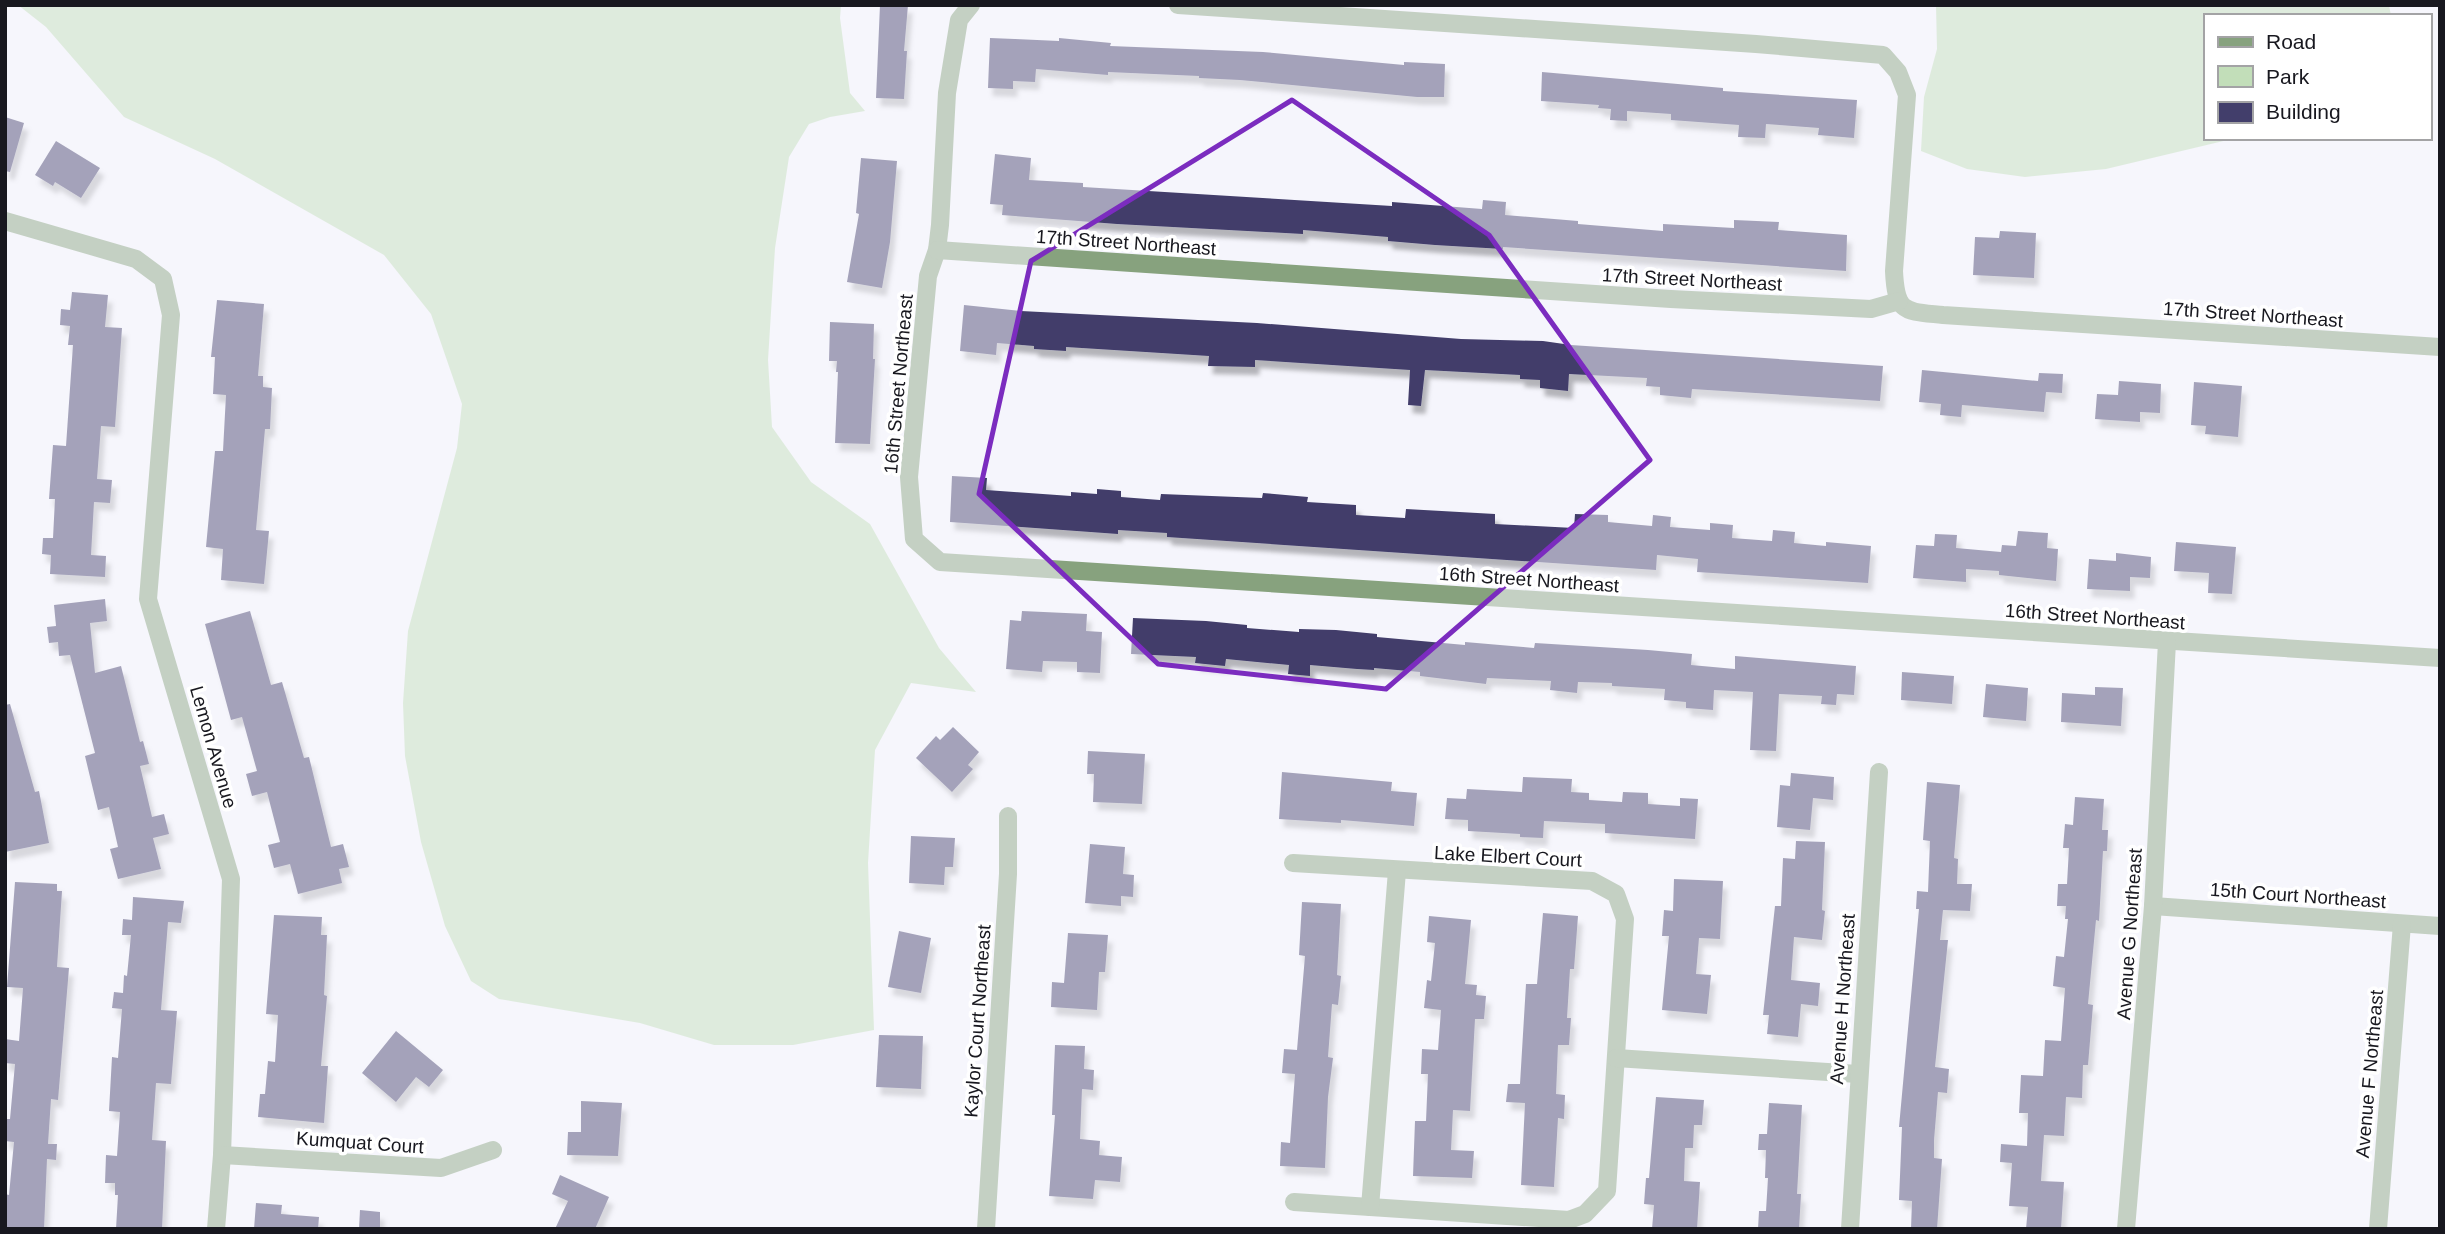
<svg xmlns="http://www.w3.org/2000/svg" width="2445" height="1234" font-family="Helvetica,sans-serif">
<defs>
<filter id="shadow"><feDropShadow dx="4.5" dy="8" stdDeviation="2" flood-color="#0004"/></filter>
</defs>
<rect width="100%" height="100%" fill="#f5f5fc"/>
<g fill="#c2deb9">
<polygon points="18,5 841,5 840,18 850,93 865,111 830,117 809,124 789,157 775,248 768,360 772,427 811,482 870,524 939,648 976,692 911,683 875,750 868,863 874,1030 793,1045 714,1045 640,1023 499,999 471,981 445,926 421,842 405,756 403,703 408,631 457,448 462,404 431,314 384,255 215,159 124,117 46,27"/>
<polygon points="1936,5 2389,5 2391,16 2205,16 2205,138 2236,138 2106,169 2025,177 1967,169 1921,151 1924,97 1937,49"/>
</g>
<g fill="#423e6b" filter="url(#shadow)">
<polygon points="880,5 908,5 904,51 907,51 904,99 876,98"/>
<polygon points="990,38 1059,41 1059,38 1111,43 1110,46 1263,52 1404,65 1404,62 1445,64 1444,97 1417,97 1240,80 1199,78 1199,76 1108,72 1108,75 1036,69 1035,82 1013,81 1013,89 988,88"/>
<polygon points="1542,72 1723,88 1723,91 1857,100 1854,138 1818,135 1819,128 1766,124 1765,138 1738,137 1739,125 1671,120 1671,114 1627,111 1627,121 1610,120 1611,109 1598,108 1599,105 1541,101"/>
<polygon points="5,117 24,123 10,172 5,171"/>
<polygon points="56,141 100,168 81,198 55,182 53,186 35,175"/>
<polygon points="995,154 1031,158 1029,180 1083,183 1083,187 1392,206 1392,202 1482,209 1483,200 1506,202 1505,215 1578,221 1578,224 1663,231 1663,224 1734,228 1734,220 1779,222 1778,230 1847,235 1846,271 1503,247 1503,249 1435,245 1388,241 1388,237 1303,230 1303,234 1117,224 1002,215 1003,205 990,204"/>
<polygon points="861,158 897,161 890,242 882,288 847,282 859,214 856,213"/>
<polygon points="2000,231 2036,233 2034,278 1973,275 1975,237 1999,238"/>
<polygon points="72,292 108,295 105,327 122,328 115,427 101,426 97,479 112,480 110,503 94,502 91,555 106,556 105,577 50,574 51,555 42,554 43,538 53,538 55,499 49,499 53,445 66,446 73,345 68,345 70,326 60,325 61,309 70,310"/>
<polygon points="217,300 264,304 258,376 263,376 263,387 272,388 270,429 265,429 256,530 269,531 264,584 221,580 223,549 206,547 215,451 223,451 226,395 213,394 215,357 211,357"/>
<polygon points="964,305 1021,311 1257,323 1461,339 1543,341 1571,345 1883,366 1880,401 1692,389 1691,398 1660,395 1660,387 1646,386 1647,378 1569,374 1568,391 1540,388 1540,380 1520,379 1520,375 1425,370 1421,406 1408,405 1410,370 1255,360 1255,367 1208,366 1209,356 1066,347 1066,351 1034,349 1034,346 997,343 996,355 960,351"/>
<polygon points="830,322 874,324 873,359 875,359 870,444 835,443 838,372 836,372 837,361 829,361"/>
<polygon points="1922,370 2038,381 2039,373 2063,374 2062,393 2046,392 2044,412 1962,405 1961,417 1940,415 1941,404 1919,402"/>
<polygon points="2119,381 2161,384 2160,413 2140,412 2140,422 2095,419 2097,394 2118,395"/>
<polygon points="2194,382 2242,386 2238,437 2205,434 2206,426 2191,425"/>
<polygon points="952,476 987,478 986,490 1071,496 1071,492 1097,494 1097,489 1121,491 1121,497 1160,500 1161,494 1262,498 1263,493 1308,497 1307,502 1356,505 1356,515 1405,518 1406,509 1495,514 1495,524 1574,528 1575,514 1608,515 1608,522 1652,526 1653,515 1671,517 1670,527 1710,530 1710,523 1733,525 1732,538 1772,541 1773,530 1795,532 1794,543 1826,546 1826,542 1871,546 1868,583 1697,572 1698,559 1657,555 1656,570 1167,537 1167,533 1118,530 1118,534 950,522"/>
<polygon points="2018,531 2048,533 2047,548 2058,549 2056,581 1999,575 1999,571 1966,569 1966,582 1913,578 1916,545 1934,546 1935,534 1957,535 1956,548 2001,552 2002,545 2016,546"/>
<polygon points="2176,542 2236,547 2232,594 2208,593 2209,573 2174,571"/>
<polygon points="2116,553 2151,557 2150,578 2130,577 2130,591 2087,589 2089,559 2116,561"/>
<polygon points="105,599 107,621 90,623 95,673 121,666 140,742 143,741 149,764 140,766 152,817 164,814 169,834 153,838 161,869 118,879 110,849 118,847 109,807 98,810 85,756 95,753 70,655 59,656 58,642 49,643 47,627 56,626 54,605"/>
<polygon points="250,611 271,685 282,682 304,758 309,757 331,847 343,844 349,867 339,869 342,883 298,894 290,864 274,868 268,845 280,842 267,792 252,796 246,774 257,771 242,717 231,720 205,624"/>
<polygon points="1022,611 1087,614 1086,631 1102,632 1100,673 1077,672 1077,662 1043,661 1042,672 1006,669 1010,620 1021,621"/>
<polygon points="1133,618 1206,621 1247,625 1247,628 1299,632 1299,629 1336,630 1377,634 1377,637 1465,645 1465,642 1534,648 1535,643 1648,650 1692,654 1691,665 1735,669 1735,656 1856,666 1854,695 1837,694 1836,705 1821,704 1822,696 1779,694 1776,751 1750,750 1753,692 1714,690 1713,710 1686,708 1686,702 1664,700 1665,689 1612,686 1612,683 1578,682 1577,693 1550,690 1551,681 1487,678 1486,684 1420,676 1420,672 1374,668 1374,670 1357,669 1310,665 1310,676 1288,674 1289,665 1226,659 1225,666 1195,663 1196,657 1131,654"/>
<polygon points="1902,672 1954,676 1952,704 1901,700"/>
<polygon points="1986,684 2028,688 2026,721 1983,717"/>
<polygon points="2095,687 2123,688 2121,726 2061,722 2062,693 2095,695"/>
<polygon points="10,704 35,792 39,791 49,843 5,852 5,705"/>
<polygon points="953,727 979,752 968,765 973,769 952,792 916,758 936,736 940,740"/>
<polygon points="1088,751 1145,754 1142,804 1093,802 1094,774 1087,774"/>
<polygon points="1282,772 1392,782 1391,791 1417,793 1414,826 1341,820 1341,823 1279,819"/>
<polygon points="1791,773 1834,777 1833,800 1813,798 1810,830 1777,827 1780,785 1790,786"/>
<polygon points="1523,777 1572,779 1571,792 1589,793 1589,800 1622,802 1623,792 1648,793 1648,804 1680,806 1680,798 1698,799 1695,839 1605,833 1605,824 1544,821 1543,838 1520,837 1520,834 1468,831 1468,820 1445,819 1447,798 1466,799 1467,789 1522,792"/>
<polygon points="1927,782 1960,785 1954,858 1958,859 1957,884 1972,884 1970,911 1943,910 1940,940 1948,940 1935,1067 1949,1069 1947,1093 1938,1092 1934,1140 1934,1158 1942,1159 1937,1229 1911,1229 1912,1201 1899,1200 1902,1127 1899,1127 1919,909 1916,909 1917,891 1928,892 1930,841 1923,840"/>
<polygon points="2075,797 2104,799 2102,830 2108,830 2107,851 2103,851 2099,921 2096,920 2088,1004 2093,1005 2088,1065 2083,1065 2082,1098 2066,1097 2064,1136 2044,1135 2041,1181 2064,1182 2061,1229 2026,1229 2028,1207 2009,1206 2012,1163 2000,1162 2001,1144 2027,1146 2028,1113 2019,1113 2021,1075 2043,1076 2045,1040 2061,1041 2065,988 2053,986 2056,956 2064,957 2068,919 2065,919 2066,906 2057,906 2058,884 2067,884 2069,848 2063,848 2065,824 2073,825"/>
<polygon points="911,836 955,838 953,867 945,867 944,885 909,883"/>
<polygon points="1796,841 1825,842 1822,910 1825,911 1822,940 1794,937 1791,980 1820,983 1818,1006 1801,1004 1798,1037 1767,1034 1769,1015 1763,1015 1775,906 1781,906 1783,858 1795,859"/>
<polygon points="1090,844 1125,847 1123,874 1134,875 1133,897 1121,896 1121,906 1085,903"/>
<polygon points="1674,879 1723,881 1720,939 1699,938 1696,974 1711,975 1707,1014 1662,1010 1669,936 1662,936 1664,910 1673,911"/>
<polygon points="15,882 57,884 57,891 62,891 57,967 69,968 58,1100 51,1099 48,1144 57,1144 56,1160 47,1159 44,1229 5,1229 5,1194 9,1195 14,1142 5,1141 5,1119 10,1119 15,1064 5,1063 5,1039 19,1041 23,988 7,987"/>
<polygon points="133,897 184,901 181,923 168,922 161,1010 177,1011 171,1084 156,1083 152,1140 166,1141 162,1229 116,1229 118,1195 115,1195 115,1183 105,1183 106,1155 117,1156 120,1112 109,1111 112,1057 118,1058 122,1009 112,1008 114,992 123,993 124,975 127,976 131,935 122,935 123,919 132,920"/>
<polygon points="1302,902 1341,904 1337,975 1341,976 1338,1005 1332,1004 1328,1057 1333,1058 1328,1097 1325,1168 1280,1166 1281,1142 1290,1143 1295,1074 1282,1073 1284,1049 1297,1050 1305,956 1299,955"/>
<polygon points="1543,913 1578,916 1574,969 1570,969 1567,1018 1571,1018 1569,1045 1558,1045 1556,1094 1565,1095 1564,1119 1558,1118 1554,1187 1521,1185 1525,1103 1506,1102 1508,1084 1520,1084 1526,984 1537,984"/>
<polygon points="274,915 322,917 321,935 327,935 324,995 327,996 321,1066 328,1066 324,1123 258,1117 260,1094 265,1094 268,1061 275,1062 278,1015 266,1014"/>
<polygon points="1429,916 1471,920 1465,984 1477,985 1476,995 1486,996 1484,1019 1475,1019 1470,1111 1453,1110 1451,1150 1474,1151 1472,1178 1413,1176 1415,1121 1426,1121 1428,1074 1421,1074 1422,1049 1438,1050 1441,1010 1424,1008 1427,980 1431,981 1435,943 1427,942"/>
<polygon points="899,931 931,938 921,993 888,987"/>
<polygon points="1068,933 1108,935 1105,972 1099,972 1097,1010 1051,1007 1052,982 1064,983"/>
<polygon points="396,1031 443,1070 429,1087 416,1077 396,1102 362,1073"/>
<polygon points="879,1035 923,1036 921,1089 876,1087"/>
<polygon points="1055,1045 1085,1046 1084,1069 1094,1070 1093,1090 1082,1089 1080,1139 1100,1141 1099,1155 1122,1157 1120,1182 1095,1180 1093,1199 1049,1196 1055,1115 1052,1115"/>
<polygon points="1656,1097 1704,1100 1702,1125 1694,1125 1693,1148 1685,1148 1684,1181 1700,1182 1697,1229 1652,1229 1654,1205 1644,1204 1646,1178 1649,1178"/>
<polygon points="581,1101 622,1103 618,1156 567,1155 568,1132 581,1132"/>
<polygon points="1769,1103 1802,1105 1797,1194 1801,1194 1799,1229 1758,1229 1759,1211 1766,1211 1768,1178 1765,1178 1766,1150 1758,1150 1759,1134 1767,1134"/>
<polygon points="560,1175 609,1197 595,1229 555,1229 568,1201 552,1194"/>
<polygon points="256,1203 282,1205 281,1214 319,1217 318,1229 254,1229"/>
<polygon points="360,1210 380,1212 380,1229 359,1229"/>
</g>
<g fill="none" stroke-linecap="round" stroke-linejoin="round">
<g stroke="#87a27e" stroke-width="18">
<polyline points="971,5 959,20 947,93 940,225 937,250 928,276 909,477 914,539 940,562 2440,658"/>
<path d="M 1178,5 L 1756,44 L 1883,55 L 1898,72 L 1907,95 L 1894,271 C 1896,314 1905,311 1943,315 L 2440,347"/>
<polyline points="5,221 136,259 163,279 171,315 148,599 231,879 222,1155 216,1229"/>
<polyline points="937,250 1671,299 1871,309 1899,301"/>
<polyline points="1293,863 1592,881 1616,894 1625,919 1607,1191 1585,1214 1569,1220 1294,1202"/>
<polyline points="2153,906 2440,926"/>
<polyline points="1616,1058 1858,1074"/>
<polyline points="222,1155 441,1168 493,1150"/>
<polyline points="1370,1207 1397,871"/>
<polyline points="986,1229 1008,874 1008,816"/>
<polyline points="1850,1229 1879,772"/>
<polyline points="2126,1229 2153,906 2167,642"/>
<polyline points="2378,1229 2402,924"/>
</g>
</g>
<path d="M0 0H2445V1234H0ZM 1292,100 L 1489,235 L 1650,460 L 1386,689 L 1158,664 L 979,494 L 1031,261 Z" fill="#f5f5fc" fill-opacity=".55" fill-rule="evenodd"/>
<path fill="none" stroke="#7b2cbf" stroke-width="5" stroke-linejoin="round" d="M 1292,100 L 1489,235 L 1650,460 L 1386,689 L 1158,664 L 979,494 L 1031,261 Z"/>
<g text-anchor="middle" stroke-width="7" stroke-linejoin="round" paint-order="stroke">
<g font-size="19" fill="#18181f" stroke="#fff">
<text transform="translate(1126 242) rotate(4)" y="7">17th Street Northeast</text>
<text transform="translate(1692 279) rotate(3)" y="7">17th Street Northeast</text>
<text transform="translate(2253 314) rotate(4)" y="7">17th Street Northeast</text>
<text transform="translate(898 384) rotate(-85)" y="7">16th Street Northeast</text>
<text transform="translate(1529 579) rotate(4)" y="7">16th Street Northeast</text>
<text transform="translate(2095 616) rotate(4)" y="7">16th Street Northeast</text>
<text transform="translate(214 747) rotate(74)" y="7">Lemon Avenue</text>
<text transform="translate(1508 856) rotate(3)" y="7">Lake Elbert Court</text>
<text transform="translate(2298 895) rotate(4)" y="7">15th Court Northeast</text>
<text transform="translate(2129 934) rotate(-86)" y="7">Avenue G Northeast</text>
<text transform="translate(1842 999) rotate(-86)" y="7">Avenue H Northeast</text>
<text transform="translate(977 1021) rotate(-86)" y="7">Kaylor Court Northeast</text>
<text transform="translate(2369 1074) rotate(-85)" y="7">Avenue F Northeast</text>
<text transform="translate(360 1142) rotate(4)" y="7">Kumquat Court</text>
</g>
</g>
<rect width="2445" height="1234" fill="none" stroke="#18181f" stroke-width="14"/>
<rect x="2204" y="14" width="228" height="126" fill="#ffffff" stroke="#a3a3a5" stroke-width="2"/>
<rect x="2218" y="37" width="35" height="10" fill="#87a27e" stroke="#a3a3a5" stroke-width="2"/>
<text x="2266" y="49" font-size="21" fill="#18181f">Road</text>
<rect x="2218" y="66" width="35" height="21" fill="#c2deb9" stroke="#a3a3a5" stroke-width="2"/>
<text x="2266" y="84" font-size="21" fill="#18181f">Park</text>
<rect x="2218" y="102" width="35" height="21" fill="#423e6b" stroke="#a3a3a5" stroke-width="2"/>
<text x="2266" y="119" font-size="21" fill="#18181f">Building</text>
</svg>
